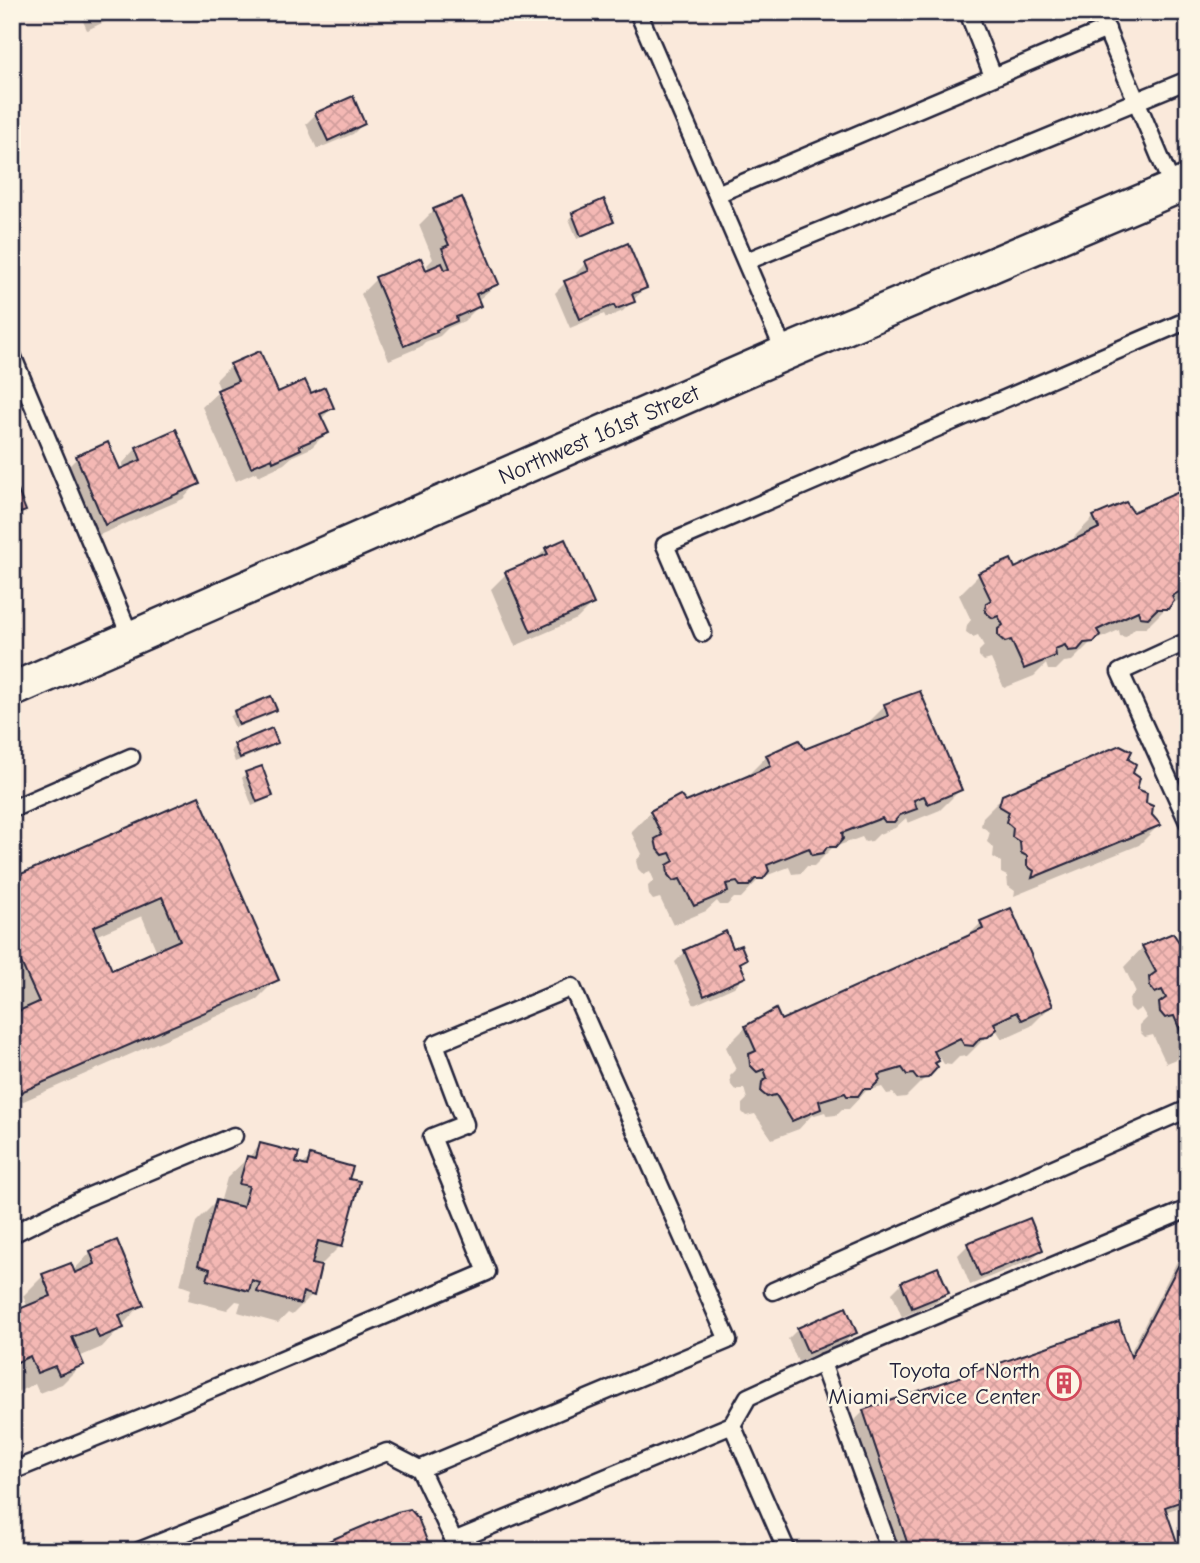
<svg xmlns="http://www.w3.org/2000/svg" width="1200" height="1563" font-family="'Comic Neue',sans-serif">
<defs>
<pattern id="building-cross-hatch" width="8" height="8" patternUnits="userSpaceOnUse" patternTransform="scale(1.75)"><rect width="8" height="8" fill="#f4b8b4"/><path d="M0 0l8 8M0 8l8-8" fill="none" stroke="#d19e9c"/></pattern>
</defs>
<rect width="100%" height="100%" fill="#fae9db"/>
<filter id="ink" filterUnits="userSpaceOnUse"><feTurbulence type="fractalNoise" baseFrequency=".0143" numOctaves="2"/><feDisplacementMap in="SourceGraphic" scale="14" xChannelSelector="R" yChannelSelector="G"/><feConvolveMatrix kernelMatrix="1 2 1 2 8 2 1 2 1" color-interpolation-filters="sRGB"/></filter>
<g filter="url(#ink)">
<g fill="#0003" fill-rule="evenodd">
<polygon points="79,12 126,12 87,30"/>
<polygon points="316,114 363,124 353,134 317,149 306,124"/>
<polygon points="434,210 497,284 477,301 479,306 464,321 448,328 440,336 425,342 420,347 389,360 361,294 376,279 429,270 427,265 433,259 419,225"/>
<polygon points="573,214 612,222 607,226 577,239 569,219"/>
<polygon points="586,263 645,288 623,311 606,318 604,314 570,328 555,293 565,283 578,277 576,273"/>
<polygon points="231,365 277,394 311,395 332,408 321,419 327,432 311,448 293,456 284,464 258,476 256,472 236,481 202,407 220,390 216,380"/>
<polygon points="137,448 198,483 183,499 90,539 62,473 77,458 119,472 124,470 122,464"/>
<polygon points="1188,490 1188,595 1168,606 1146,628 1135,628 1126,637 1120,636 1119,630 1090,643 1072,661 1064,662 1056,670 1048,670 1046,664 1034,676 1004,688 991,659 984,661 979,656 979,651 984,646 978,635 973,637 966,632 967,625 971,620 959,595 979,575 1014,570 1076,541 1074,537 1094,517 1132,514"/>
<polygon points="546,549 592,604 577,619 515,646 491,589 506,574 532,563"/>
<polygon points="919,694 960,790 940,810 908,823 906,818 895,828 879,834 872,841 865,842 862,837 832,848 814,866 807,866 801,873 792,874 789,867 760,878 741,898 734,898 727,905 720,905 717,901 706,911 673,925 660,898 653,900 649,895 648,886 654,880 650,871 643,874 638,869 636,861 642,854 631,832 651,812 685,805 747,776 767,756 804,751 865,726 885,706"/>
<polygon points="275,710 271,714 235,728 230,717 235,712"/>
<polygon points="276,743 272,747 235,762 231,750 235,745"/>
<polygon points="1125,760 1131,774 1135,790 1159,825 1139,845 1014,896 1015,891 1008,886 1007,876 1001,873 1001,862 993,857 994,848 987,842 990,832 981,826 983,817 1003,797"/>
<polygon points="246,774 271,796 266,800 252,806 242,778"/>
<path d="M 198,799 L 277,979 L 257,999 L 12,1106 L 12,1016 L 16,1014 L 12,1007 L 12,880 ZM 142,916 L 157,952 L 111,972 L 95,936 Z"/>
<polygon points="981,923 1051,1006 1031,1026 1002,1039 997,1031 988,1035 967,1056 959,1057 951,1065 944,1064 939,1056 936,1058 934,1064 936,1067 906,1097 897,1098 893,1093 887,1094 882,1087 866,1091 849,1109 842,1109 836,1115 827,1116 825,1112 811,1116 799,1129 772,1139 755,1114 746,1116 742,1112 742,1104 747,1099 744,1088 736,1091 731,1085 730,1076 736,1070 726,1047 746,1027 780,1022 964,940"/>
<polygon points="1188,940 1188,1054 1166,1063 1153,1035 1145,1037 1140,1032 1140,1025 1147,1018 1141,1008 1135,1012 1130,1007 1129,998 1136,992 1124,967 1143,947 1178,944"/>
<polygon points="732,951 745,959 739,965 744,977 734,987 694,1005 675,962 685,952"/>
<polygon points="261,1145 301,1166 311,1157 347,1180 340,1246 320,1266 312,1295 292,1315 288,1313 278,1323 238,1312 241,1302 236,1301 227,1310 188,1300 191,1289 180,1285 196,1222 216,1202 220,1203 227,1178"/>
<polygon points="1188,1240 1188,1504 1165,1512 1178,1551 897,1551 854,1421 864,1411 1129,1355"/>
<polygon points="968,1245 1041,1250 1031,1260 970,1285 958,1255"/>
<polygon points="91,1252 142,1304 102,1347 79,1357 82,1364 62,1384 39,1393 35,1384 17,1392 12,1381 12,1303 16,1313 28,1308 23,1296 43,1276 73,1271"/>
<polygon points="902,1283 947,1292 937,1302 902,1317 892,1293"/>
<polygon points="798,1329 855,1332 845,1342 798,1362 788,1339"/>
</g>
<g fill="url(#building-cross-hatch)" stroke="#22223b" stroke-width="2" fill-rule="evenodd">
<polygon points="353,96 365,124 328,141 315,113"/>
<polygon points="462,197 499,284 476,294 481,306 456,317 457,321 436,330 437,332 404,346 375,277 421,258 426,270 442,263 445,270 450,268 442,248 449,245 433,209"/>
<polygon points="604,199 614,222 581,236 572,213"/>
<polygon points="628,243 647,288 632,294 635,302 616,309 614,305 580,319 564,281 589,271 585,261"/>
<polygon points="260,351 278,392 305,380 311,393 325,387 334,408 320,414 329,433 299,446 301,449 273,462 272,458 251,467 217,390 238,381 230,364"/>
<polygon points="176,429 200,484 105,525 76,456 108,442 120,469 141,460 136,447"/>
<polygon points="17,488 26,511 12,516 12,489"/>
<polygon points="1188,488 1188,587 1172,596 1174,601 1168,609 1157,609 1148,618 1140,617 1138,611 1097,630 1100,635 1094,642 1084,643 1078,650 1068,651 1065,645 1055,649 1056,656 1024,669 1011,640 1005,642 998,636 998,629 1003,625 998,616 993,618 985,612 986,603 991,600 978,573 1011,559 1015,568 1099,528 1093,516 1126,502 1133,512"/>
<polygon points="565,539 594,604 531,632 505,572 548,554 545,548"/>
<polygon points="920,691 962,790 928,804 924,796 914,800 917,809 900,815 894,822 885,822 882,818 842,833 843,839 836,847 827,847 823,853 812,855 809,848 767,865 769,871 763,879 755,879 749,886 740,886 737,882 726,884 728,892 694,906 680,879 673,881 668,875 667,865 674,861 670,853 663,855 657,848 655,839 662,835 650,811 680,795 686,802 771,766 766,755 799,740 805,749 888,716 884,704"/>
<polygon points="271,696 277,710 239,725 234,711"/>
<polygon points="272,728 278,743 240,758 234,744"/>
<polygon points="1120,745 1132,751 1128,759 1136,764 1133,773 1140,778 1137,789 1147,793 1146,803 1153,806 1152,815 1161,825 1032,878 1034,871 1027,866 1027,856 1021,853 1020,842 1012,837 1013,828 1006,822 1009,812 999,806 1002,795"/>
<polygon points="262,766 273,796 257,802 245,772"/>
<path d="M 199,796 L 279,980 L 12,1096 L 12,1014 L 39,1002 L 20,960 L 12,964 L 12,878 ZM 162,897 L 180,940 L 112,970 L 93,927 Z"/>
<polygon points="1011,908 1053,1006 1022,1020 1017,1012 994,1023 997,1029 988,1037 980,1038 973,1046 964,1045 960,1038 934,1051 939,1061 935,1063 938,1067 928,1078 917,1079 913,1074 907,1075 902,1068 878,1075 880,1080 871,1089 863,1089 858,1096 847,1096 845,1093 819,1101 821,1109 792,1121 776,1095 767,1097 761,1092 762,1082 767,1078 764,1069 757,1072 750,1065 749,1054 756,1051 745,1026 776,1009 781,1020 983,929 980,921"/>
<polygon points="726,931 733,948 741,945 747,959 740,963 746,977 704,996 684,950"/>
<polygon points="1173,933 1179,942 1188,938 1186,1044 1174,1016 1165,1018 1160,1012 1159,1003 1166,998 1162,990 1155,993 1150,987 1149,977 1156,972 1142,946"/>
<polygon points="260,1143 299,1153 296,1163 307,1166 310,1155 353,1167 349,1179 360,1181 342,1247 318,1241 312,1264 321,1266 314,1296 303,1292 300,1304 257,1292 260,1283 252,1280 249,1291 207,1280 210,1269 198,1265 216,1200 243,1207 249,1186 239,1184 247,1156 256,1158"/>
<polygon points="1030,1218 1043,1250 980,1276 967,1243"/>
<polygon points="117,1240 144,1305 119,1315 124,1328 99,1338 95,1328 72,1337 84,1365 59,1375 55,1366 37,1373 30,1356 13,1364 15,1369 12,1370 12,1299 17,1310 51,1296 42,1274 71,1263 75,1273 95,1264 90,1251"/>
<polygon points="1188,1247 1188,1499 1165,1507 1180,1551 910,1551 863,1410 1119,1322 1131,1357"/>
<polygon points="938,1267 949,1293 912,1308 901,1282"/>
<polygon points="846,1307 857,1333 808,1353 797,1328"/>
<polygon points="410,1509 418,1518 431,1551 305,1551 397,1512"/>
</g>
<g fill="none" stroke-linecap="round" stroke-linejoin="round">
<g stroke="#22223b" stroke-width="21">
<g id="service">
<polyline points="638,12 785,353"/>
<polyline points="968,12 993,76"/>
<polyline points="1099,12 1173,188"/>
<polyline points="717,194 1107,29"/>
<polyline points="747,261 1188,80"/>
<polyline points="12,355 131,638"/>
<polyline points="703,633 665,545 1188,320"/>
<polyline points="1188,641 1120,672 1188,822"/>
<polyline points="12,809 131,757"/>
<polyline points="12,1234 85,1198 234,1136"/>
<polyline points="773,1291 1188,1109"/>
<polyline points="732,1425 748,1397 822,1363"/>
<polyline points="420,1469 454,1541 454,1550"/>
<polyline points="12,1471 148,1416 487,1272 432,1137 465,1124 435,1044 572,987 728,1340 420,1469 387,1452 139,1551"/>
<polyline points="454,1541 732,1425 787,1551"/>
<polyline points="890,1551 822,1363 1188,1209"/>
</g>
</g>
<g stroke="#22223b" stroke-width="38">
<g id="minor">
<path id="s1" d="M 12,690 L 785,353 L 1188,182"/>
</g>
</g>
<use href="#service" stroke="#fcf5e5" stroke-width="16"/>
<use href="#minor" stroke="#fcf5e5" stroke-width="33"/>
</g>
</g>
<defs>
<g id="building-ring" transform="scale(1.75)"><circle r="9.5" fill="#fcf5e5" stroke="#d1495b" stroke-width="1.5"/><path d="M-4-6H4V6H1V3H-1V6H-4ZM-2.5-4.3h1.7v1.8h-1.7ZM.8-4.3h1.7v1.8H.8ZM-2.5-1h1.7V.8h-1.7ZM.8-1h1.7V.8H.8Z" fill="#d1495b"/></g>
</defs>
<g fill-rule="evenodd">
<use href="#building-ring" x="1064" y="1383"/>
</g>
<g text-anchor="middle" stroke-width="5" stroke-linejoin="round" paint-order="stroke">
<g font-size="23" fill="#22223b" stroke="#fcf5e5">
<text dy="8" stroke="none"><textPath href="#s1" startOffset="640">Northwest 161st Street</textPath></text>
</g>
<g font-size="23" fill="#22223b" stroke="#fcf5e5" text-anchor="end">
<text x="1040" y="1378">Toyota of North<tspan x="1040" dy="26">Miami Service Center</tspan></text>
</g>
</g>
<rect width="1200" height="1563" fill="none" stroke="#fcf5e5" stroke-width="42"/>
<rect x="21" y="21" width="1158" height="1521" fill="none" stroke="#22223b" stroke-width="2.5" filter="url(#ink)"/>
</svg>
